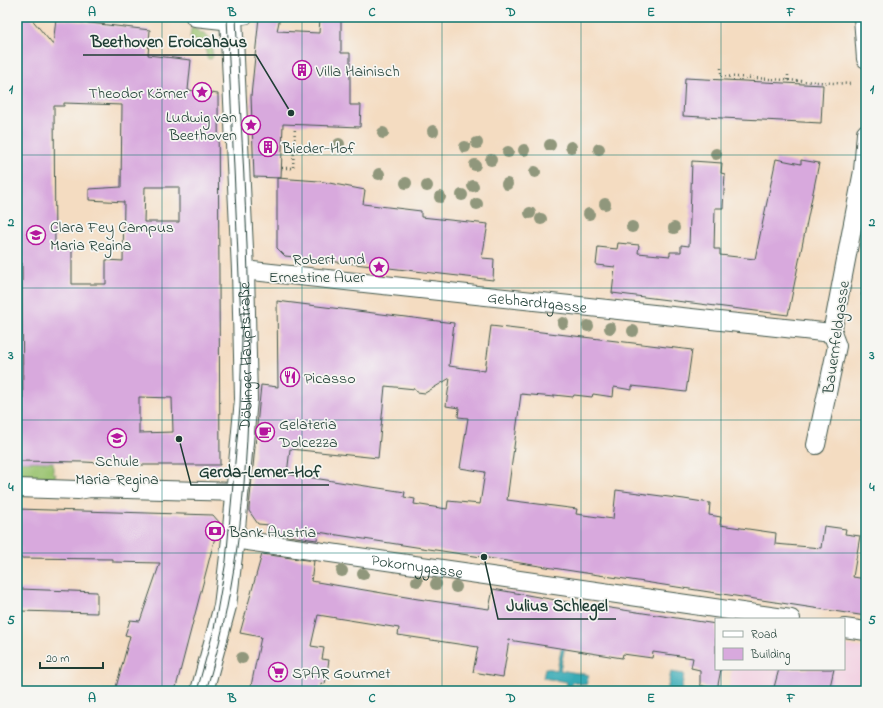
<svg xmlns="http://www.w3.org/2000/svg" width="883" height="708" font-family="'Indie Flower',sans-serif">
<rect width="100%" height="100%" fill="#f6f6f2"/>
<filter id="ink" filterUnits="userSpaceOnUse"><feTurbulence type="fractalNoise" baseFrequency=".025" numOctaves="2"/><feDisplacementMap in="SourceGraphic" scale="8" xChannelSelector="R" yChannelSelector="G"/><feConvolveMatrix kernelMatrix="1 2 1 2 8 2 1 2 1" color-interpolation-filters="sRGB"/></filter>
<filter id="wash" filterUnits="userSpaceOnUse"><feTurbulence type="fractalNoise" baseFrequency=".012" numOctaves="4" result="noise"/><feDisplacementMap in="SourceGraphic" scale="16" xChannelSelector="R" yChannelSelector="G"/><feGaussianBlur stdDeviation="0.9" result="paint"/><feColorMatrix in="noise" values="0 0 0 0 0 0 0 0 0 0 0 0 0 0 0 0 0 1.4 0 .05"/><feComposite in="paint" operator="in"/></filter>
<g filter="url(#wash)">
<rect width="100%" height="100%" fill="#f4dcc1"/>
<polygon fill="#f2cfe1" points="844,645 866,648 856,691 728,691 732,669 844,669"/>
<g fill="#99c26e" stroke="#5c8051">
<polygon points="193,28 210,38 213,56 211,59 207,58 205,45 190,39 191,29"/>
<polygon points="17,461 53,462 53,473 56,474 55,477 52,479 17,479"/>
</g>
<g fill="#39aab5" stroke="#2c7474">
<polygon points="570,607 573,607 560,670 589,675 586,685 572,682 570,691 566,691 567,682 543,678 545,668 557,670"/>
<polygon points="671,672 684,674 681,691 667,691"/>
</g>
<g id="blocks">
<g fill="#d8a9dd" fill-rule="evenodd">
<path d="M 17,17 L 30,17 L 53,45 L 56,19 L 150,30 L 148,55 L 191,60 L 188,90 L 218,94 L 220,465 L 139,465 L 84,462 L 17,461 L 17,413 L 23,413 L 22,263 L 17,263 ZM 64,103 L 122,105 L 121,187 L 89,189 L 89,200 L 124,202 L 123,261 L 106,260 L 106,284 L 72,284 L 72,248 L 55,248 L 54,106 L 64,106 ZM 145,187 L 179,187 L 179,222 L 144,222 ZM 139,397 L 172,398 L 173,432 L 139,433 Z"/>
<polygon points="259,17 280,17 277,31 319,33 320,17 341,17 341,53 350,53 350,105 361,105 360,127 283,124 281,178 254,177 251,96"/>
<polygon points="685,78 823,85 821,123 683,116"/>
<polygon points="776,159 801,164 801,160 819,163 788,315 612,293 615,267 596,265 598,247 617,249 618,243 639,245 638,253 670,256 670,252 681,252 681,245 689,246 692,161 722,163 721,173 725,174 723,208 715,208 714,249 720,249 720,255 755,259"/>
<polygon points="277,178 319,181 365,190 363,204 421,211 421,217 488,224 482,258 494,259 493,280 285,256 277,248"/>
<path d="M 277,301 L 454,323 L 449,366 L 485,371 L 491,326 L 692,350 L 686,392 L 632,386 L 632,390 L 614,387 L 613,397 L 593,394 L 592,397 L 574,395 L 573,397 L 554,395 L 554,397 L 521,394 L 507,500 L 577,509 L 576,514 L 613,519 L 616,490 L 684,499 L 710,503 L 709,515 L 721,517 L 720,525 L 776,533 L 775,544 L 821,548 L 824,526 L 846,529 L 845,534 L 860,536 L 853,577 L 866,579 L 866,616 L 318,532 L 317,540 L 268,533 L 270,525 L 258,524 L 249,511 L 249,508 L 261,385 L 278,387 ZM 450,378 L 446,406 L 459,408 L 458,417 L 468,418 L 460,468 L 485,472 L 480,504 L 448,501 L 447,509 L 414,504 L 415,499 L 404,497 L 405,492 L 287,474 L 290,449 L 378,458 L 385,386 L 415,389 L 417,392 L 425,393 Z"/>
<polygon points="17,509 213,515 219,522 175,691 115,691 130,636 125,635 130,620 140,621 160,563 113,562 113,559 17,558"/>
<polygon points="262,554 314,561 311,581 418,599 489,609 493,589 584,605 584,604 716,624 716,669 721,669 717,690 700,685 700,670 691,668 693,658 653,652 652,658 623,654 622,658 509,640 503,677 473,672 478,647 398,635 399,628 318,615 311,646 324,648 322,659 329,660 325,684 321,683 320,691 250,691 261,637 240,633"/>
<polygon points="20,589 97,592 97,613 19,611"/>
<polygon points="779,669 834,669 829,691 773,691"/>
</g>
</g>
</g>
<g filter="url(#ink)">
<use href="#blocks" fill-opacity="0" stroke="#3f5549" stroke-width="1"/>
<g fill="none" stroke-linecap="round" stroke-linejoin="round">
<g stroke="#3f5549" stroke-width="10">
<polyline id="service" points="232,21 247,19 247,17"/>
</g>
<g stroke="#3f5549" stroke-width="20">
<g id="minor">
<polyline points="195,17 232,21"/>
<polyline points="863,17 866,59"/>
<path id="s1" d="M 243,270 L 832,333"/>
<polyline points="816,445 837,346 832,333 863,171 866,133"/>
<polyline points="17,488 78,490 90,488 238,492"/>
<path id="s2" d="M 233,539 L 791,619"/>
<polyline points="844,628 866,631"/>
</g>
</g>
<g stroke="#3f5549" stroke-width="24">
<g id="secondary">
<path id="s3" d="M 202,691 L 225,606 L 233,539 L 246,399 L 243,270 L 231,17"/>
</g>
</g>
<g stroke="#3f5549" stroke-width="2.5" stroke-dasharray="1 3" stroke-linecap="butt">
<polyline points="721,68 721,76 851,84"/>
<polyline points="788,80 788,72"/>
<polyline points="282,168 293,168 295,127"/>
<polyline points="861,294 866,295"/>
</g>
<use href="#service" stroke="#fff" stroke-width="9"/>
<use href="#minor" stroke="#fff" stroke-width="18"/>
<use href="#secondary" stroke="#fff" stroke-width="22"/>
<g stroke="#1f3d34" stroke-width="1">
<polyline points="197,691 214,629 226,561 240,407 242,341 227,17"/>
<path d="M 206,691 C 272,475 245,239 236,17"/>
</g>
</g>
<g fill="#90977b">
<circle cx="433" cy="131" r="6"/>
<circle cx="383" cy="133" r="6"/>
<circle cx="477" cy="143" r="6"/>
<circle cx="339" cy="144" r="6"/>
<circle cx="550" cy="145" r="6"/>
<circle cx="465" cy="147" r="6"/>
<circle cx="571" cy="147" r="6"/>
<circle cx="599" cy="149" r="6"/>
<circle cx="524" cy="150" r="6"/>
<circle cx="508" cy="152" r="6"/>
<circle cx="716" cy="154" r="6"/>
<circle cx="491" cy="160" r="6"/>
<circle cx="475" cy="165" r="6"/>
<circle cx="535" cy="172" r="6"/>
<circle cx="379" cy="174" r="6"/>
<circle cx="406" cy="183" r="6"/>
<circle cx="507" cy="184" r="6"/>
<circle cx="427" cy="186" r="6"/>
<circle cx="473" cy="186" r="6"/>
<circle cx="462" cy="195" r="6"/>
<circle cx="440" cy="197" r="6"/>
<circle cx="477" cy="204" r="6"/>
<circle cx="605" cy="204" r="6"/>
<circle cx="530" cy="213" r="6"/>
<circle cx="589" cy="214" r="6"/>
<circle cx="541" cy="219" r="6"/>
<circle cx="632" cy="227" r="6"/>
<circle cx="674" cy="228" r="6"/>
<circle cx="563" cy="323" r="6"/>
<circle cx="588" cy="326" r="6"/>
<circle cx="610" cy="328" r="6"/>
<circle cx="633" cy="331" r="6"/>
<circle cx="342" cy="571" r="6"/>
<circle cx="363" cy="574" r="6"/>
<circle cx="417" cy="581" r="6"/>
<circle cx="436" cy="584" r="6"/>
<circle cx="456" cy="587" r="6"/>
<circle cx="242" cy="658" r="6"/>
</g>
</g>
<path fill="none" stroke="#0f766e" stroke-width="1" stroke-opacity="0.55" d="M 162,17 L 162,691M 302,17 L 302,691M 442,17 L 442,691M 581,17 L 581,691M 721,17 L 721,619M 17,155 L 866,155M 17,288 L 866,288M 17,420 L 866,420M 17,553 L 866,553M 721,669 L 721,691"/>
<defs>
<g id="building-ring" transform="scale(1)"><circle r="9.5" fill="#f6f6f2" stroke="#b5179e" stroke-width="1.5"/><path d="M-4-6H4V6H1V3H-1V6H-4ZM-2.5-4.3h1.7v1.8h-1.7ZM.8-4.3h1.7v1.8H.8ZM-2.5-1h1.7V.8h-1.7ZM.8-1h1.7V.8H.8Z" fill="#b5179e"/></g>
<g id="sight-ring" transform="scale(1)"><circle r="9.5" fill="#f6f6f2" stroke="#b5179e" stroke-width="1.5"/><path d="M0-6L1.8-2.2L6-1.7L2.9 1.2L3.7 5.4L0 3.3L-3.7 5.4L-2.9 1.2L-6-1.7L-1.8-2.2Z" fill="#b5179e"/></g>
<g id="school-ring" transform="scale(1)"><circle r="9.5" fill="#f6f6f2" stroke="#b5179e" stroke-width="1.5"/><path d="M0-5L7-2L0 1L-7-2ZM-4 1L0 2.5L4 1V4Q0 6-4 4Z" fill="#b5179e"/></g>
<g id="restaurant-ring" transform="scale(1)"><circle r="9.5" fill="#f6f6f2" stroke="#b5179e" stroke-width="1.5"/><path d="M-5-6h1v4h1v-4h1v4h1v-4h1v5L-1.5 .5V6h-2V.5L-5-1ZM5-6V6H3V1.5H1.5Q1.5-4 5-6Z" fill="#b5179e"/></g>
<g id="cafe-ring" transform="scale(1)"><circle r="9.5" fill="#f6f6f2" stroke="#b5179e" stroke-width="1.5"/><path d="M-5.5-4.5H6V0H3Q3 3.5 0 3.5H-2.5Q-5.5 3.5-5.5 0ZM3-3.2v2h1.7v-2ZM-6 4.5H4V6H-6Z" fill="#b5179e"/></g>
<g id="bank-ring" transform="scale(1)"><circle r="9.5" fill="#f6f6f2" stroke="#b5179e" stroke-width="1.5"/><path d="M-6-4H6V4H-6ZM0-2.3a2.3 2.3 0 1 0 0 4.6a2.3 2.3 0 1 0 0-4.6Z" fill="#b5179e"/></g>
<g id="supermarket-ring" transform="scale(1)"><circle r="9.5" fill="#f6f6f2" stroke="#b5179e" stroke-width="1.5"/><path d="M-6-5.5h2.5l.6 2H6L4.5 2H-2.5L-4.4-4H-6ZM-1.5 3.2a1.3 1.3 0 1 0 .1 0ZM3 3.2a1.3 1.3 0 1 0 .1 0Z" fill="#b5179e"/></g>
</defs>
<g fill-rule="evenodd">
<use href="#building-ring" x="302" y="70"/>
<use href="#sight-ring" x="202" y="92"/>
<use href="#sight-ring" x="251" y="125"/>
<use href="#building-ring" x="268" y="147"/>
<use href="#school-ring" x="36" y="235"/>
<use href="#sight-ring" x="379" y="267"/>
<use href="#restaurant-ring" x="290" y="377"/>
<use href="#cafe-ring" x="265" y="432"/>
<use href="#school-ring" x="117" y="438"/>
<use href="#bank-ring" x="215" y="531"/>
<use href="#supermarket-ring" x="278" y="672"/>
</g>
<g text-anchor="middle" stroke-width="3.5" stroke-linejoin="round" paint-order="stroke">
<g font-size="16" fill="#1f3d34" stroke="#f6f6f2" text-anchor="start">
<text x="316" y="76">Villa Hainisch</text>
<text x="188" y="98" text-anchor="end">Theodor Körner</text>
<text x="237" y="122" text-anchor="end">Ludwig van<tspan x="237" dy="18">Beethoven</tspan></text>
<text x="282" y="153">Bieder-Hof</text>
<text x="50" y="232">Clara Fey Campus<tspan x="50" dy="18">Maria Regina</tspan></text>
<text x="365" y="264" text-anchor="end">Robert und<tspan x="365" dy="18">Ernestine Auer</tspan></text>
<text x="304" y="383">Picasso</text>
<text x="279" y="429">Gelateria<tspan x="279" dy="18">Dolcezza</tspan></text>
<text x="117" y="466" text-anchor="middle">Schule<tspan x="117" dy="18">Maria-Regina</tspan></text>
<text x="229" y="537">Bank Austria</text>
<text x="292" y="678">SPAR Gourmet</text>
</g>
<g font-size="16" fill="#1f3d34" stroke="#f6f6f2">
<text dy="6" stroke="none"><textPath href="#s1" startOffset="296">Gebhardtgasse</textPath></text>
<text transform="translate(835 337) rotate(-82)" y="6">Bauernfeldgasse</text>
<text dy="6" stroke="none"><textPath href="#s3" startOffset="339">Döblinger Hauptstraße</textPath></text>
<text dy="6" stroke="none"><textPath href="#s2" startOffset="186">Pokornygasse</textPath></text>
</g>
</g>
<path fill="none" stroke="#1f3d34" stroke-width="1.5" d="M291 113L256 55H83M179 439L191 485H329M484 557L498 619H616"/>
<g fill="#1f3d34" stroke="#f6f6f2" stroke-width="1.5">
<circle cx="291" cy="113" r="4"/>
<circle cx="179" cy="439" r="4"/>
<circle cx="484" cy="557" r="4"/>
</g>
<g font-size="17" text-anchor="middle" font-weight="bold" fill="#1f3d34" stroke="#f6f6f2" stroke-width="3.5" stroke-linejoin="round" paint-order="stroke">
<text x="169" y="47">Beethoven Eroicahaus</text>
<text x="260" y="477">Gerda-Lerner-Hof</text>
<text x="557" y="611">Julius Schlegel</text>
</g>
<rect width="883" height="708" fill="none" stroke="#f6f6f2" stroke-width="44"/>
<rect x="715" y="618" width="130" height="52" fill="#f6f6f2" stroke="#a0aca6"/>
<rect x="723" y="631" width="20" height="6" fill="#ffffff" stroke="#a0aca6"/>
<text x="751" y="638" font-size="12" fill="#1f3d34">Road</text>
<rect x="723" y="648" width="20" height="12" fill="#d8a9dd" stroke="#a0aca6"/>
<text x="751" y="658" font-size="12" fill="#1f3d34">Building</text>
<path d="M40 662v6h63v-6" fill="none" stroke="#1f3d34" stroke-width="2"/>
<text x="46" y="662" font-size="12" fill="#1f3d34" stroke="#f6f6f2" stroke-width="3" paint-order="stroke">20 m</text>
<rect x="22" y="22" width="839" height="664" fill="none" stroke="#0f766e" stroke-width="1.5"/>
<g font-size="13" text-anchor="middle" font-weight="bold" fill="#0f766e">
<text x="92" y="16">A</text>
<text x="232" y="16">B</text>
<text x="372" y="16">C</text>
<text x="511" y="16">D</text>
<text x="651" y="16">E</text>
<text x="791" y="16">F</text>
<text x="11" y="93">1</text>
<text x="872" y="93">1</text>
<text x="11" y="226">2</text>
<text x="872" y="226">2</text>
<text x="11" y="359">3</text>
<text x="872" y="359">3</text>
<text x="11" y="491">4</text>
<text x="872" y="491">4</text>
<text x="11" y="624">5</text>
<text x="872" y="624">5</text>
<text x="92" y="702">A</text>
<text x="232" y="702">B</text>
<text x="372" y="702">C</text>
<text x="511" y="702">D</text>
<text x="651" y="702">E</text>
<text x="791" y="702">F</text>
</g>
</svg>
